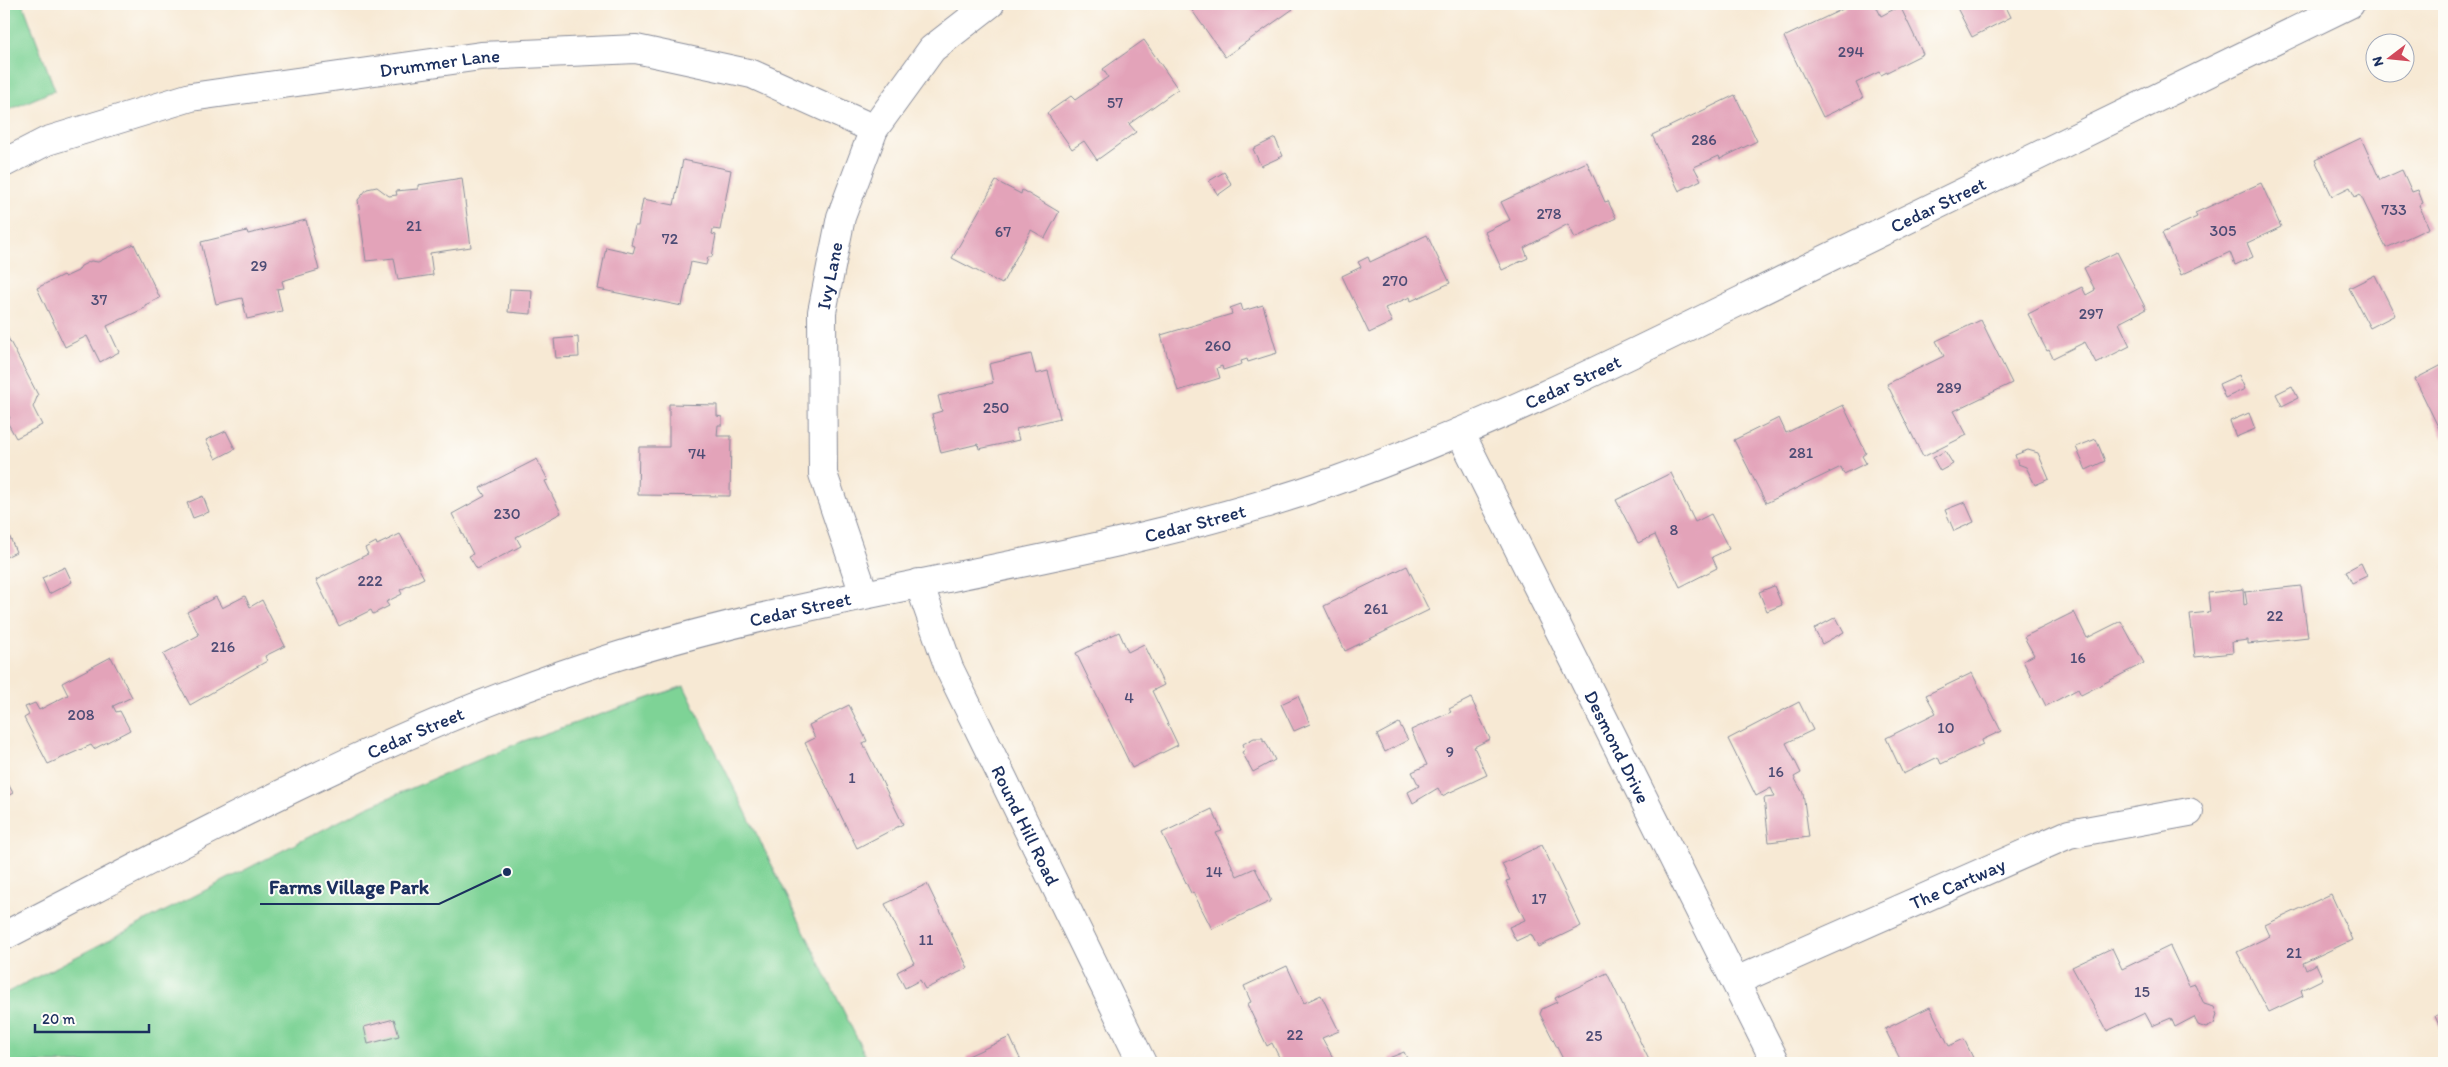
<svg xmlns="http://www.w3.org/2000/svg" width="2448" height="1067" font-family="Itim,sans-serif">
<rect width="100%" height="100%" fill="#fdfcf7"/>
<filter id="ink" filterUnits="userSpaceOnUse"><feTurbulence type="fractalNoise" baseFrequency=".02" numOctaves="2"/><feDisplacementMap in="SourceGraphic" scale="10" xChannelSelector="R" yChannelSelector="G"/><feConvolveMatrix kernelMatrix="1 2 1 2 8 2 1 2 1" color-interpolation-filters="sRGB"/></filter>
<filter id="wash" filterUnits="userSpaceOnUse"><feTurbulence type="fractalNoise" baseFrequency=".0096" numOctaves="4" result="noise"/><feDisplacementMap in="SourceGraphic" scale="20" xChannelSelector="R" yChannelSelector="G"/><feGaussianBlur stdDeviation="1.12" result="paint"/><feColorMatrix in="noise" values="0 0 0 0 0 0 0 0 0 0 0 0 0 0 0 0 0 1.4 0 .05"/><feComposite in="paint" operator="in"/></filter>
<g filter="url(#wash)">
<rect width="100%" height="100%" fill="#f7e9d4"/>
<g fill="#7ed396" stroke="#4c817a">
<polygon points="4,4 23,4 55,90 4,112"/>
<polygon points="684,686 869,1063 4,1063 4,994 367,807 523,741"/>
</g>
<g id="blocks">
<g fill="#e3a3b9">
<polygon points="1198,4 1289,4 1293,9 1225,57 1191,9"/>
<polygon points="1849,4 1875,4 1881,16 1900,6 1923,54 1881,75 1879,72 1856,83 1863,98 1823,117 1784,37 1845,8 1844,6"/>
<polygon points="1955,4 2013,4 2006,7 2011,17 1972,37"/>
<polygon points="1144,40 1178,89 1129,124 1136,132 1097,160 1084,141 1072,149 1047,113 1071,96 1075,100 1108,77 1103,69"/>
<polygon points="1735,95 1757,141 1720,159 1719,156 1694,167 1701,180 1679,191 1652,135"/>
<polygon points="1275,138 1283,156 1261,166 1253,149"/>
<polygon points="2361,138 2380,180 2402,170 2412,192 2418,190 2423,203 2419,205 2429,228 2386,248 2360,194 2355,197 2350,187 2332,196 2315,160"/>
<polygon points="683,160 731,170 720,230 713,229 712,234 716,235 712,257 708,257 706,265 691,262 682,306 598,289 606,247 633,253 635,246 631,245 635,226 638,226 643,199 674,205"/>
<polygon points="1587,162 1605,202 1608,201 1616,218 1575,238 1568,224 1524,248 1528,258 1502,270 1485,232 1510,220 1501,202"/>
<polygon points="1224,172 1232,185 1218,195 1209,181"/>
<polygon points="462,178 471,247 430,253 433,275 398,280 394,258 366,261 358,200 367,189 377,187 389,196 397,195 396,191 418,189 418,185"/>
<polygon points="996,181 1021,194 1022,190 1059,212 1045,238 1031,230 1002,284 952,258"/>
<polygon points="2261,183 2281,227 2247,243 2253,257 2235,265 2230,252 2181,275 2162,233 2197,217 2195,213"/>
<polygon points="306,220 319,270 282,281 284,288 277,289 282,311 247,319 242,298 216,304 201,242 247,231 248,234"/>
<polygon points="1427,235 1450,283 1411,301 1410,297 1385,308 1392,322 1369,333 1342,276 1361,267 1358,262 1368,257 1370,262"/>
<polygon points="134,244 160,298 145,305 145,308 107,326 119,352 100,362 87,336 65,347 37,288 63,275 65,277 78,271 81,266 91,261 98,262"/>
<polygon points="2117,252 2146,309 2119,323 2130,346 2096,363 2085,342 2053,358 2049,350 2047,351 2028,314 2082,287 2086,295 2095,290 2084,268"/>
<polygon points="2375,275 2395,315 2370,328 2349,288"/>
<polygon points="510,289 532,290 531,314 508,312"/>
<polygon points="1241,304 1243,311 1263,305 1277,353 1248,362 1247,359 1241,361 1242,364 1223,370 1222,366 1217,368 1220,378 1178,391 1161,335 1232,314 1230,308"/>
<polygon points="1981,320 2012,383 1954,411 1967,435 1923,457 1887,384 1944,356 1936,341"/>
<polygon points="4,330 38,395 33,407 42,425 16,438 6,420 10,418 4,407"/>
<polygon points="578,337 579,357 556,358 554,339"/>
<polygon points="1031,354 1036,374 1048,371 1060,418 1016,429 1019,440 979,449 978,444 941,453 932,414 942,411 938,396 993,383 989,364"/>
<polygon points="2444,364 2444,439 2415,379"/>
<polygon points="2239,375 2245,389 2225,398 2219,384"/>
<polygon points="2292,386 2298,398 2282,406 2276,394"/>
<polygon points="669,404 717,405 717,416 722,417 722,425 718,425 717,436 731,436 730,496 638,495 639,447 669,447"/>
<polygon points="1843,405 1866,453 1862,456 1866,463 1844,474 1841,467 1766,503 1734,440 1779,418 1786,433"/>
<polygon points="2249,413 2255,429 2236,437 2230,421"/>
<polygon points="226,431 235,449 216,459 206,440"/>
<polygon points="2096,439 2105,461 2086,470 2076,447"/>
<polygon points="2028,450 2038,453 2049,479 2035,485 2026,467 2018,464 2015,455"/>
<polygon points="1945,451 1953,464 1940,471 1933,458"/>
<polygon points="537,459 548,480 545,481 561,513 516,537 521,546 477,569 469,556 473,554 452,514 485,496 480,488"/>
<polygon points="1671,473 1695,522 1711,514 1729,549 1712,557 1717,568 1680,587 1655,535 1638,543 1616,500"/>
<polygon points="203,496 209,512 193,518 187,503"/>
<polygon points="1965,502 1974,522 1954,531 1945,510"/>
<polygon points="400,534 424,578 400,590 402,594 386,602 389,606 373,614 371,610 339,626 316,580 368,554 365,548 376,542 377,545"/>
<polygon points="9,535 16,552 4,558 4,537"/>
<polygon points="2361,563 2367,576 2352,583 2346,571"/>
<polygon points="1407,566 1429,610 1345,651 1324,606"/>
<polygon points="65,567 72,582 49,594 42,578"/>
<polygon points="1774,586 1782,605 1767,611 1759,592"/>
<polygon points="2301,586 2308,637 2248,644 2248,640 2232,642 2233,653 2195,657 2190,614 2210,612 2208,593 2243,589 2244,605 2247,604 2245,592"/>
<polygon points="245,596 250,607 262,600 285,646 265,656 267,661 190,705 163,654 199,635 187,612 216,597 222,608"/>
<polygon points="2074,612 2087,638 2121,621 2144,663 2081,695 2078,689 2046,706 2023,661 2034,655 2024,637"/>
<polygon points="1836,617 1844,632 1822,644 1814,629"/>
<polygon points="1119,632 1128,652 1144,644 1164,685 1152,691 1178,745 1132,768 1076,653"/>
<polygon points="111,657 132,697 113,706 116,712 120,711 130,730 94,749 91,745 48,764 24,718 29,715 25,707 35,703 39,710 68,695 62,683"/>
<polygon points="1972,673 2001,731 1982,740 1983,744 1941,764 1938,757 1903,774 1886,738 1936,713 1926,695"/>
<polygon points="1298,696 1310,724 1294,731 1281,704"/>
<polygon points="1471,698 1490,739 1474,747 1487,775 1442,796 1438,788 1413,803 1408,792 1419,786 1412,772 1427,765 1411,730 1451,712 1449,709"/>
<polygon points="1799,702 1813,730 1786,743 1801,773 1794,777 1803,793 1809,837 1769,842 1764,798 1775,797 1771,788 1756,796 1728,739"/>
<polygon points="849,705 867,741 863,743 903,824 857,848 805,743 815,738 809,725"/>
<polygon points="1399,723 1408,740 1385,752 1377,735"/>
<polygon points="1254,738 1263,738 1263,742 1265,741 1275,760 1253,772 1242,752 1245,750 1243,744"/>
<polygon points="4,776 13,793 4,798"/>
<polygon points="1212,809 1222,831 1216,833 1237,876 1255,868 1271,901 1212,929 1193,892 1191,893 1162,833"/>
<polygon points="1542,845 1581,926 1538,947 1531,934 1516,941 1509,927 1525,920 1506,881 1510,880 1502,864"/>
<polygon points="927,884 968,968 925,989 920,980 905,988 897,972 914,963 885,904"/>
<polygon points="2331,894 2352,940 2303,963 2306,969 2316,964 2323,979 2301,990 2303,996 2269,1012 2237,952 2270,936 2265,925"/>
<polygon points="2170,946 2189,986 2195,984 2204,1004 2214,1007 2217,1015 2214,1024 2206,1028 2198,1025 2194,1017 2175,1027 2171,1018 2152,1026 2145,1013 2107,1031 2072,967 2112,948 2122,969"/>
<polygon points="1287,966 1304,1003 1321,995 1339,1031 1322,1038 1336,1063 1282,1063 1272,1043 1267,1046 1247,1004 1251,1002 1244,986"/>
<polygon points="1607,973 1650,1062 1565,1063 1540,1014 1542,1009 1557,1002 1555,998"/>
<polygon points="1930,1007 1949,1046 1964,1039 1975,1062 1902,1063 1885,1029"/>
<polygon points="2444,1012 2444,1031 2442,1032 2435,1016"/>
<polygon points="394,1019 399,1036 368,1044 364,1027"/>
<polygon points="1010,1037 1022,1063 969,1063 966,1057"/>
<polygon points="1404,1052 1409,1063 1391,1063 1389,1058"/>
</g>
</g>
</g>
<g filter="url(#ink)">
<use href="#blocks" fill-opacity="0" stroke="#898c99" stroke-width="1"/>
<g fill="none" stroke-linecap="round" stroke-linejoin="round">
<g stroke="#898c99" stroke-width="30">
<g id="minor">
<path id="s1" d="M 4,163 L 47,141 L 191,97 L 481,56 L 636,49 L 752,74 L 874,129"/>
<path id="s2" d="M 1460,432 L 1776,1063"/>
<path id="s3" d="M 919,583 L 949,668 L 1142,1063"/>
<path id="s4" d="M 864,594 L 823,474 L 822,312 L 841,217 L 874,129 L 932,49 L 990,4"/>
<path id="s5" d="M 4,936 C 204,833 402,723 618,656 C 854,583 1102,563 1335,481 C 1492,425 1640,350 1789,277 C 1976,186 2163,95 2350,4"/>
<path id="s6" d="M 1736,981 L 2069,834 L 2189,812"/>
</g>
</g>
<use href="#minor" stroke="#fff" stroke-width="28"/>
</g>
</g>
<g text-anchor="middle" stroke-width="4" stroke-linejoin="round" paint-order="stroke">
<g font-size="16" fill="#4d4c75">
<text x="1851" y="57">294</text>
<text x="1115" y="108">57</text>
<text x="1704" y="145">286</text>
<text x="2394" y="215">733</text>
<text x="1549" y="219">278</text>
<text x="414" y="231">21</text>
<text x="2223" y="236">305</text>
<text x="1003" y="237">67</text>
<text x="670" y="244">72</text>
<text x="259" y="271">29</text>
<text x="1395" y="286">270</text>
<text x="99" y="305">37</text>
<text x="2091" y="319">297</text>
<text x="1218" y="351">260</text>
<text x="1949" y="393">289</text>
<text x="996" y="413">250</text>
<text x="1801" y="458">281</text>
<text x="697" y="459">74</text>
<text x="507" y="519">230</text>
<text x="1674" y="535">8</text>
<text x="370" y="586">222</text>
<text x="1376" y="614">261</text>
<text x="2275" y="621">22</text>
<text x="223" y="652">216</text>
<text x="2078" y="663">16</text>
<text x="1129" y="703">4</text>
<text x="81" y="720">208</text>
<text x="1946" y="733">10</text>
<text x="1450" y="757">9</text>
<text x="1776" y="777">16</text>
<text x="852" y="783">1</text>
<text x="1214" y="877">14</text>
<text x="1539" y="904">17</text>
<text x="926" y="945">11</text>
<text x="2294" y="958">21</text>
<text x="2142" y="997">15</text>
<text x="1295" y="1040">22</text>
<text x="1594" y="1041">25</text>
</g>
<g font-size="19" fill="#1b2f5e" stroke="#fdfcf7">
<text dy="7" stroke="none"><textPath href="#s1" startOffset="450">Drummer Lane</textPath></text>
<text dy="7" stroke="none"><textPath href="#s5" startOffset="2078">Cedar Street</textPath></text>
<text dy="7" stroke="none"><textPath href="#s4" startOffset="326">Ivy Lane</textPath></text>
<text dy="7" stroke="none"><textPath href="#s5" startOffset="1672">Cedar Street</textPath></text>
<text dy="7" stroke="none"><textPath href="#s5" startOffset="1268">Cedar Street</textPath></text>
<text dy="7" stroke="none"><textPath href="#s5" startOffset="864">Cedar Street</textPath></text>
<text dy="7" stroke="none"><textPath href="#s5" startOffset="459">Cedar Street</textPath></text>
<text dy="7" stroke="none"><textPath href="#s2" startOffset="352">Desmond Drive</textPath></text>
<text dy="7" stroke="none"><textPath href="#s3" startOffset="265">Round Hill Road</textPath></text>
<text dy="7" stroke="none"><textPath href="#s6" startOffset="242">The Cartway</textPath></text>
</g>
</g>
<path fill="none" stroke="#1b2f5e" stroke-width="2" d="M507 872L439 904H260"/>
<circle fill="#1b2f5e" stroke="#fdfcf7" stroke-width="2" cx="507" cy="872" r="5"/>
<g font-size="20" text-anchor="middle" font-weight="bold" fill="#1b2f5e" stroke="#fdfcf7" stroke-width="4" stroke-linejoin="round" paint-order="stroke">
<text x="349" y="894">Farms Village Park</text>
</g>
<rect width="2448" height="1067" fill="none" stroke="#fdfcf7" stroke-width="20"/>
<g transform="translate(2390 58) rotate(254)"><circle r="24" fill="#fdfcf7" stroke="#a3aaba"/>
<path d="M0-4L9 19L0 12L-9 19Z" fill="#d1495b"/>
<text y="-8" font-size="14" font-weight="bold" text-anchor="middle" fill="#1b2f5e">N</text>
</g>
<path d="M35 1024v8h114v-8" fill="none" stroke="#1b2f5e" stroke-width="2.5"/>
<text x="42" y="1024" font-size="15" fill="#1b2f5e" stroke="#fdfcf7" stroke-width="4" paint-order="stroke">20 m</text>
</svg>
